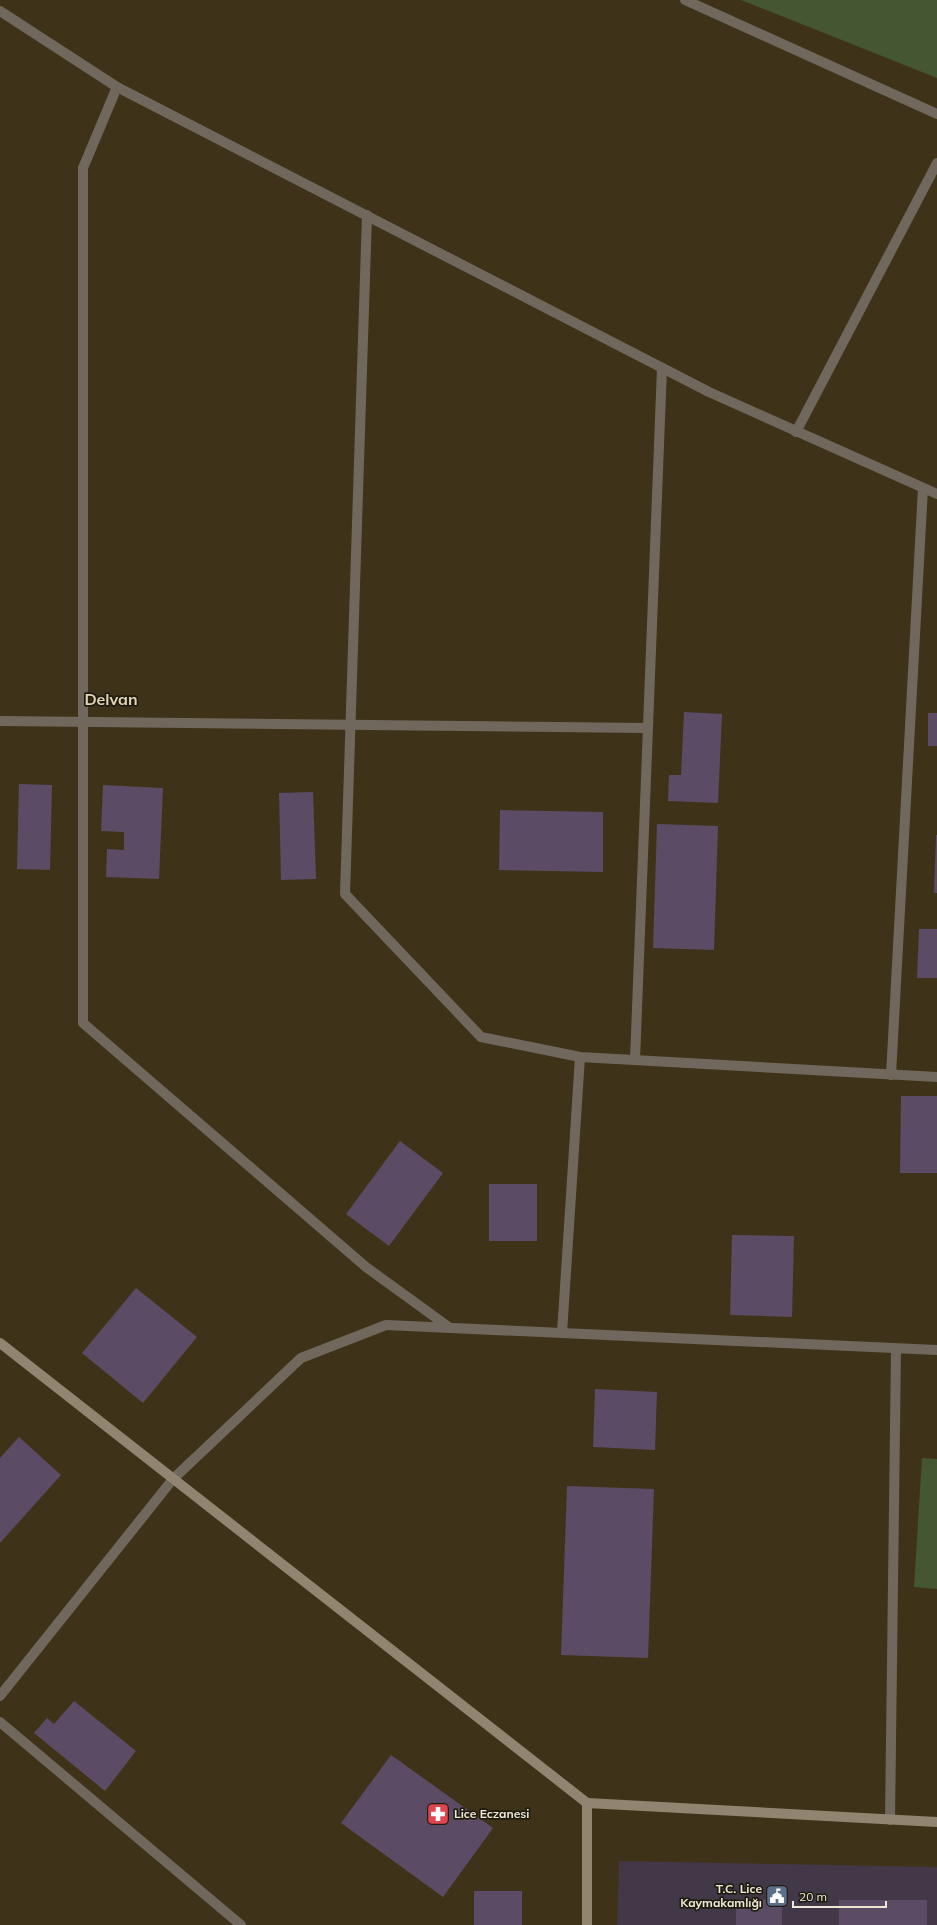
<svg xmlns="http://www.w3.org/2000/svg" width="937" height="1925" font-family="Mulish,sans-serif">
<rect width="100%" height="100%" fill="#3e3318"/>
<polygon fill="#433847" points="619,1861 937,1867 937,1925 617,1925"/>
<g fill="#455633">
<polygon points="741,0 937,0 937,78"/>
<polygon points="922,1458 937,1459 937,1589 914,1587"/>
</g>
<g fill="#5c4b64">
<polygon points="684,712 722,714 718,803 668,801 669,775 681,775"/>
<rect x="928" y="713" width="9" height="33"/>
<polygon points="19,784 52,785 50,870 17,869"/>
<polygon points="103,785 163,788 159,879 106,877 107,849 124,850 124,832 101,831"/>
<polygon points="313,792 316,879 281,880 279,793"/>
<polygon points="500,810 603,812 603,872 499,870"/>
<polygon points="657,824 718,826 714,950 653,948"/>
<polygon points="936,835 937,835 937,893 934,893"/>
<polygon points="919,929 937,929 937,978 917,978"/>
<polygon points="901,1096 937,1096 937,1173 900,1173"/>
<polygon points="400,1141 443,1173 389,1246 346,1214"/>
<rect x="489" y="1184" width="48" height="57"/>
<polygon points="732,1235 794,1236 792,1317 730,1315"/>
<polygon points="136,1288 197,1337 143,1403 82,1353"/>
<polygon points="595,1389 657,1392 655,1450 593,1447"/>
<polygon points="19,1437 61,1475 0,1543 0,1458"/>
<polygon points="567,1486 654,1489 648,1658 561,1655"/>
<polygon points="74,1701 136,1751 105,1791 34,1733 47,1718 54,1724"/>
<polygon points="391,1755 493,1828 443,1897 341,1823"/>
<rect x="474" y="1891" width="48" height="34"/>
<polygon points="736,1899 782,1900 782,1925 736,1925"/>
<rect x="839" y="1900" width="88" height="25"/>
</g>
<g fill="none" stroke-linecap="round" stroke-linejoin="round">
<polyline stroke="#70685d" stroke-width="10" points="890,1820 896,1349"/>
<g stroke="#70685d" stroke-width="10">
<polyline points="685,0 937,114"/>
<polyline points="0,11 117,87 709,392 937,494"/>
<polyline points="117,87 83,168 83,1023 366,1267 450,1328"/>
<polyline points="367,215 345,894 481,1037 580,1057 937,1077"/>
<polyline points="796,432 937,163"/>
<polyline points="0,721 648,728"/>
<polyline points="635,1060 662,368"/>
<polyline points="891,1075 923,488"/>
<polyline points="562,1333 580,1057"/>
<polyline points="0,1696 173,1479 301,1358 386,1325 937,1350"/>
<polyline points="0,1722 241,1925"/>
</g>
<g stroke="#918572" stroke-width="10">
<polyline points="0,1343 587,1803 587,1925"/>
<polyline points="587,1803 937,1822"/>
</g>
</g>
<defs>
<g id="pharmacy-square" transform="scale(1.15)"><rect x="-9" y="-9" width="18" height="18" rx="4" fill="#e0444e" stroke="#201c10"/><path d="M-2-6h4v4h4v4h-4v4h-4v-4h-4v-4h4Z" fill="#fff"/></g>
<g id="civic-square" transform="scale(1.15)"><rect x="-9" y="-9" width="18" height="18" rx="4" fill="#5c6f8a" stroke="#201c10"/><path d="M-.6-6.5H3V-4.5H.6V-3L4-1V1h2V6H-6V1h2V-1L-.6-3ZM-1.2 2.5V6h2.4V2.5Z" fill="#fff"/></g>
</defs>
<g fill-rule="evenodd">
<use href="#pharmacy-square" x="438" y="1814"/>
<use href="#civic-square" x="777" y="1896"/>
</g>
<g text-anchor="middle" stroke-width="3.5" stroke-linejoin="round" paint-order="stroke">
<g font-size="12" font-weight="bold" fill="#eee8d7" stroke="#201c10" text-anchor="start">
<text x="454" y="1818">Lice Eczanesi</text>
<text x="762" y="1893" text-anchor="end">T.C. Lice<tspan x="762" dy="14">Kaymakamlığı</tspan></text>
</g>
<g font-size="16" font-weight="bold" fill="#e1d5b5" stroke="#201c10">
<text x="111" y="705">Delvan</text>
</g>
</g>
<path d="M793 1901v6h93v-6" fill="none" stroke="#eee8d7" stroke-width="2"/>
<text x="799" y="1901" font-size="12" fill="#eee8d7" stroke="#201c10" stroke-width="3" paint-order="stroke">20 m</text>
</svg>
